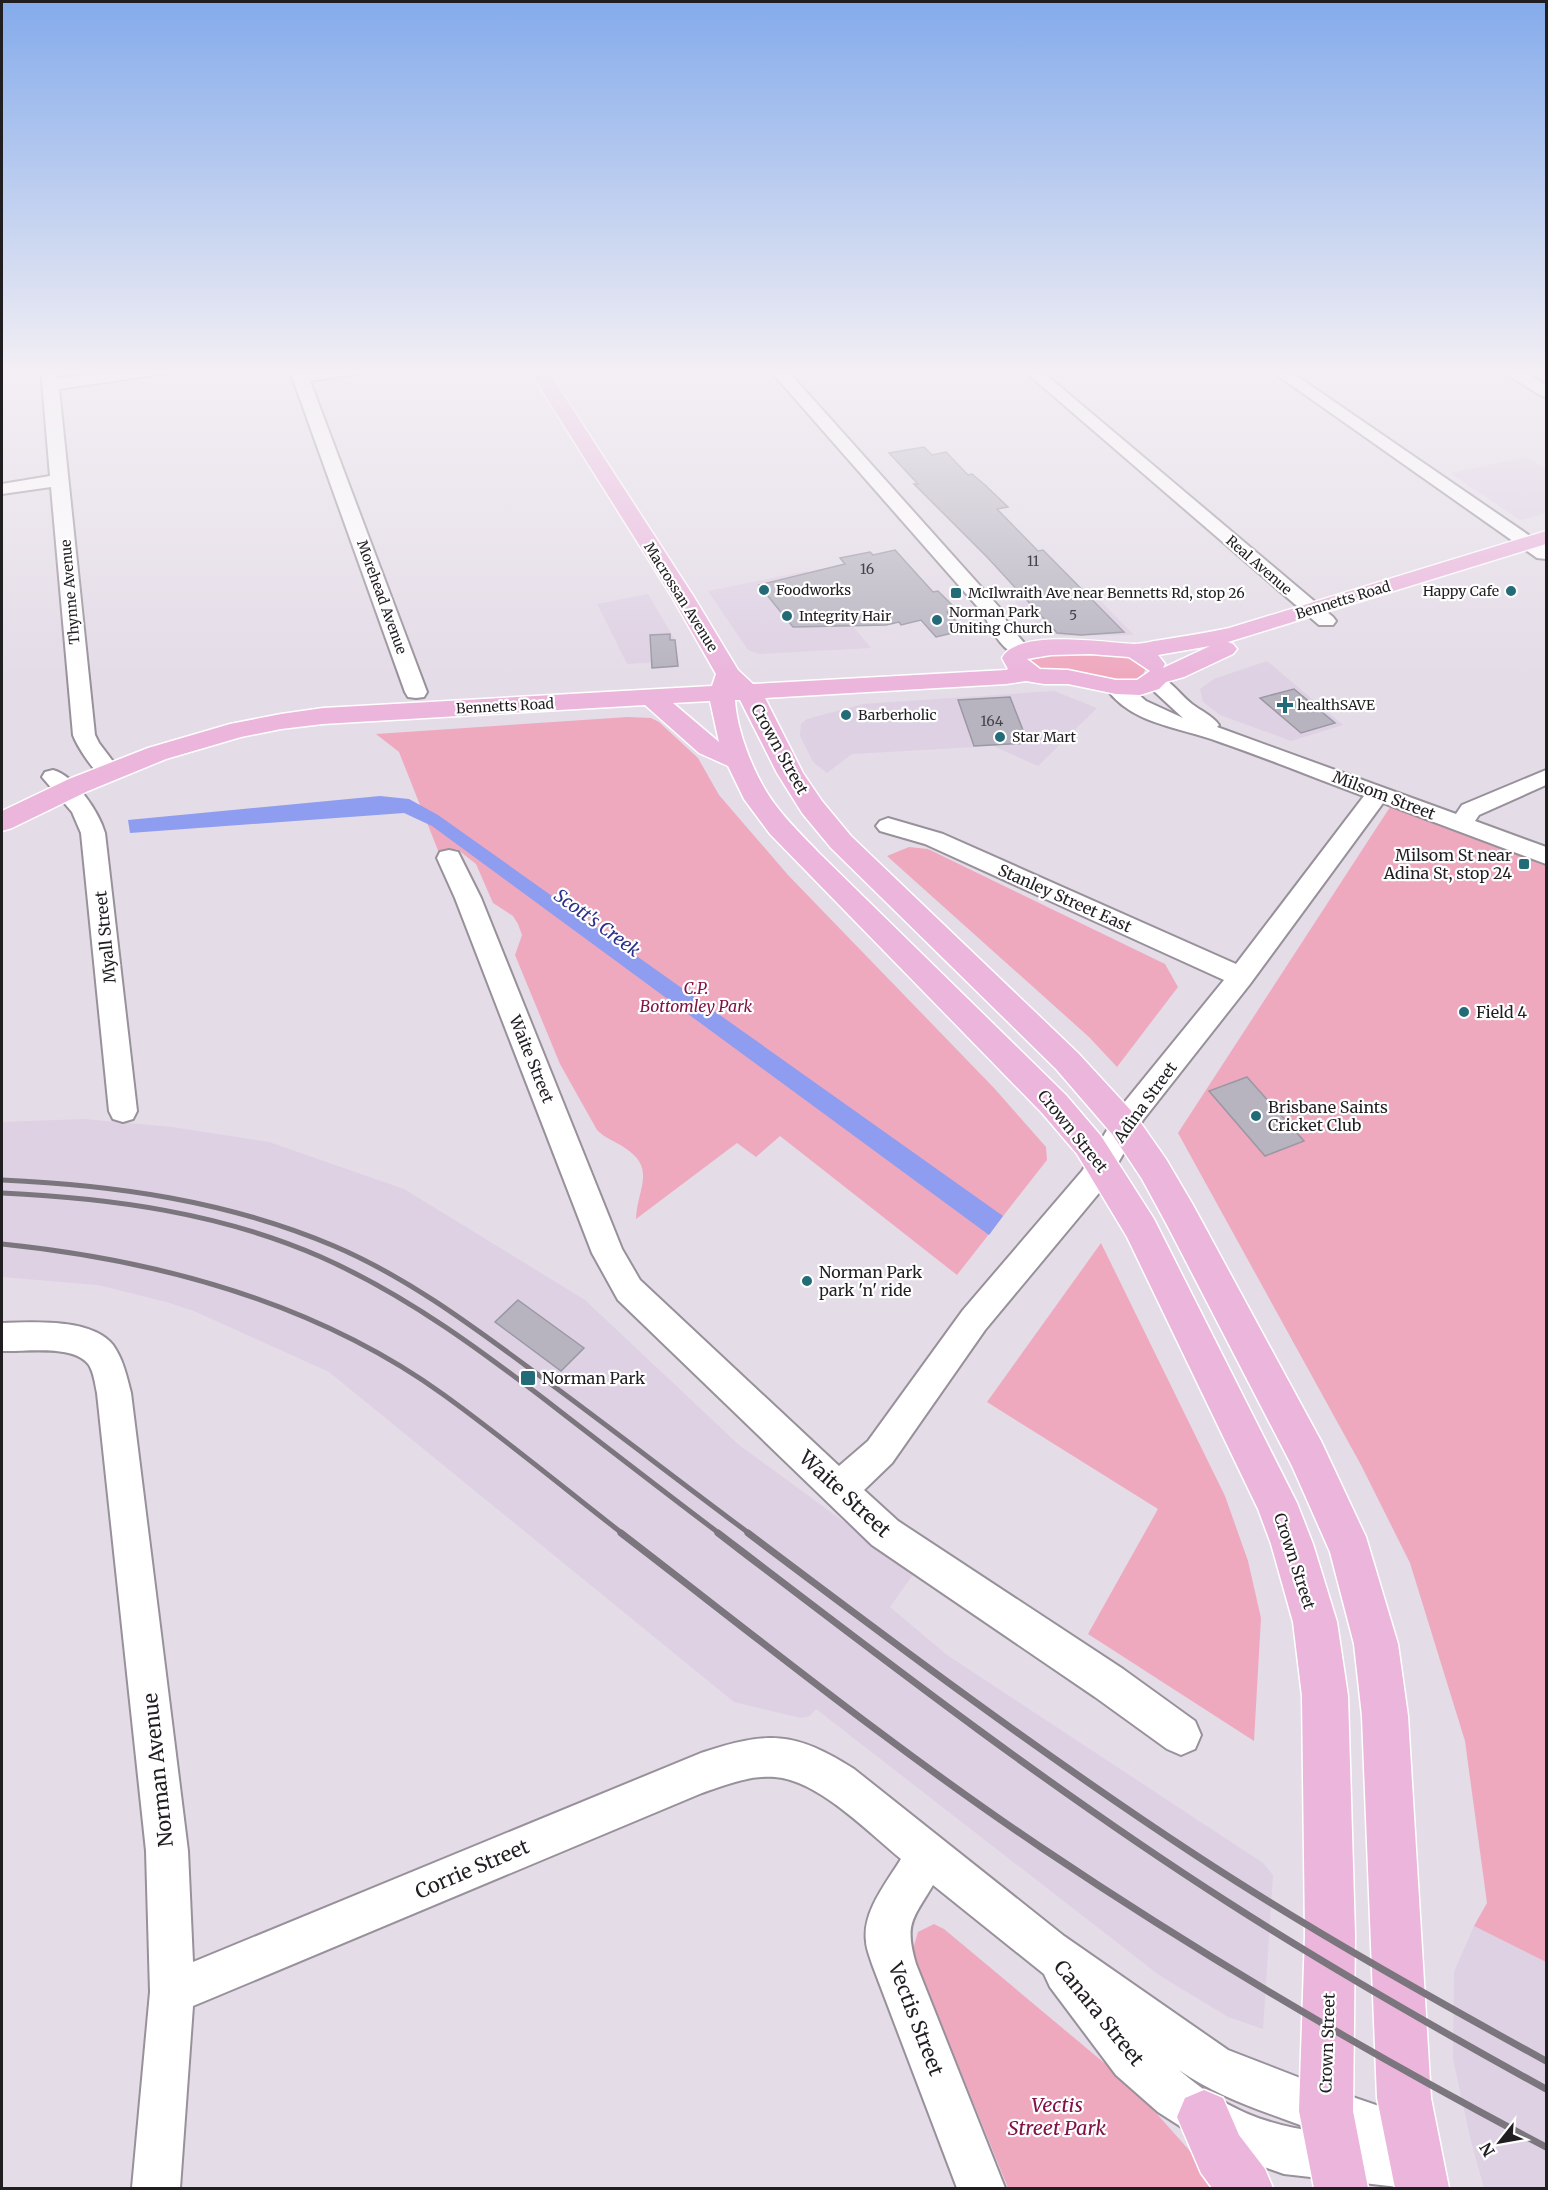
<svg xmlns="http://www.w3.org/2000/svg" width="1548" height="2190" font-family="Merriweather,serif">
<rect width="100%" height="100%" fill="#e4dce7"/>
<g fill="#ded1e3">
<polygon points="1527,457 1546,469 1546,513 1520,520 1450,473"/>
<polygon points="807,571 871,648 759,654 748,650 708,591"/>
<polygon points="1087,587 1134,635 1060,636 1046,632 1015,602"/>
<polygon points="648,594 675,640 677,661 627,664 597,604"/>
<polygon points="1267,661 1343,725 1291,741 1220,715 1203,702 1200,689 1214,679"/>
<polygon points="1054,691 1097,708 1038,766 993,746 852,754 827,773 813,762 800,736 801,724 807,719 863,704"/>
<polygon points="84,1119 172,1127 269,1142 404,1189 585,1300 739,1445 914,1573 890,1607 947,1655 1263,1863 1273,1875 1263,2029 1228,2017 1159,1975 816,1709 810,1716 801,1718 734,1702 329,1372 194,1311 166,1302 98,1285 2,1277 2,1122"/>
<polygon points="1474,1926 1546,1962 1546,2188 1484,2188 1471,2141 1453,2059 1454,1972"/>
</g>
<g fill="#efa9bf">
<polygon points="1037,652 1126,655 1146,667 1142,677 1127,682 1042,671 1026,660"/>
<path d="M 628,717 L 651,718 L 659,722 L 698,758 L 719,795 L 788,875 L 994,1088 L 1046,1147 L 1047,1160 L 957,1275 L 780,1136 L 756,1157 L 737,1143 L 636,1219 C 637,1189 657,1169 625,1148 C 615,1141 606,1139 597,1130 L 560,1064 L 515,955 L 522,935 L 518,924 L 513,916 L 493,903 L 476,864 L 457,849 L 439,853 L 399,752 L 376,734 Z"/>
<polygon points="1392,804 1546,862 1546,1962 1474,1926 1487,1903 1465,1741 1410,1563 1361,1465 1178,1133"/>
<polygon points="909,847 928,849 1165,964 1178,987 1117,1067 1089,1037 887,856"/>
<polygon points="1101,1243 1225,1496 1248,1561 1261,1618 1254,1741 1088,1634 1158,1509 987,1402"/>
<polygon points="934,1924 944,1929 1133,2087 1197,2159 1218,2188 1008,2188 916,1962 913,1949 918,1932"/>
</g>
<polygon fill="#8e9def" points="380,796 409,799 438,815 1003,1216 989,1235 432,826 404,813 130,833 128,820"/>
<g fill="#b7b4c0" stroke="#9a98a3" stroke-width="1.5">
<polygon points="924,447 932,455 946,452 968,475 972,474 985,485 1008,507 997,509 1038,551 1043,550 1124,632 1081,635 1057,633 987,557 914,484 918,484 889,453"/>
<polygon points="895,550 933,592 938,591 956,609 947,612 965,630 936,637 921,620 901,625 899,622 886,625 793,627 759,585 845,564 840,558 870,552 873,555"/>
<polygon points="670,634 670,640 675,640 678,666 652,668 650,635"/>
<polygon points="1294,689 1335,723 1301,733 1260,698"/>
<polygon points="1010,697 1028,743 974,746 958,700"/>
<polygon points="1247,1077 1304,1141 1265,1156 1209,1091"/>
<polygon points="518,1300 584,1348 561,1371 495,1322"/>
</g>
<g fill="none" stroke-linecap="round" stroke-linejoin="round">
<g stroke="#98909a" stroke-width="4">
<g id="minor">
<path d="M 41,368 L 57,368 L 58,379 L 136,368 L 176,368 L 168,373 L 59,389 L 95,735 L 99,743 L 121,772 L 118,777 C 113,778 109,780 104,777 C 94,773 77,746 73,735 L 51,487 L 2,494 L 2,484 L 50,476 Z"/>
<polygon points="289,368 305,368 306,371 331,368 371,368 363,373 310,381 427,692 424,697 416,698 408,697 405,692"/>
<path d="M 768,368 L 785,368 L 999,607 L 1008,624 L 1031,651 L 1028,655 C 1007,661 991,630 983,613 Z"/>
<polygon points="1021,368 1038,368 1333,617 1336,621 1333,625 1319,625"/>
<polygon points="1267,368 1285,368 1546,547 1546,559 1537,558"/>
<polygon points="1497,368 1516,368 1546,385 1546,397 1540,395"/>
<path d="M 1154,675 C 1171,679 1179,694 1192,704 C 1201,711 1213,716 1219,725 L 1217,727 L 1456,814 L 1462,805 L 1546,770 L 1546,785 L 1479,815 L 1475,821 L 1546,847 L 1546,864 L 1383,803 L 1250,984 L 1143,1120 L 1104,1187 L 985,1330 L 892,1463 L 864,1490 L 898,1521 L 1123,1669 L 1195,1721 L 1201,1735 L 1195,1749 L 1181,1755 L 1167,1749 L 1095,1697 L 872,1545 L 618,1300 L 592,1253 L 455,898 L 437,858 L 440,852 L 449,850 L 458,852 L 481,898 L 622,1249 L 640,1280 L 839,1466 L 868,1441 L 963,1310 L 1082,1171 L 1123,1104 L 1224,980 L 925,844 L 880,831 L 876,826 L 880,821 L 888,818 L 943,834 L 1236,964 L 1364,796 C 1315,778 1266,758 1217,741 C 1179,727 1131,724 1106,688 L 1109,683 L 1117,682 L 1125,683 L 1146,701 L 1183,718 L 1143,681 L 1146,676 Z"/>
<path d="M 53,770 C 75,776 99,812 105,833 L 137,1111 L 133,1119 L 123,1122 L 113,1119 L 109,1111 L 81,833 L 72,812 L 42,777 L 45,772 Z"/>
<path d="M 2,1323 C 33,1322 92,1318 113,1345 C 123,1359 127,1377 131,1393 L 188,1851 L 193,1962 L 701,1753 C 767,1731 794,1731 854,1769 L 1064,1936 L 1228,2050 L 1326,2088 L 1426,2122 L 1433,2138 L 1429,2148 L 1433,2149 L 1440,2166 L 1433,2183 L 1419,2188 L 1407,2188 L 1284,2174 L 1219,2151 L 1158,2112 L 1116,2075 L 1050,1987 L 1044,1974 L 933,1885 C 913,1919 904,1923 916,1964 L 1005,2188 L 957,2188 L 872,1964 C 870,1957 866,1948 866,1941 C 862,1912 887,1882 901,1859 C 868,1832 818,1780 775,1777 C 750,1775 725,1785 702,1793 L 193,2006 L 180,2188 L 132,2188 L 150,1992 L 146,1851 L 97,1393 C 95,1384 94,1373 89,1365 C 74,1344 25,1352 2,1351 ZM 1179,2070 C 1220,2099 1272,2114 1319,2132 C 1263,2125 1222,2107 1179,2070 Z"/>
</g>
</g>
<g stroke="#fff" stroke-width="3">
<g id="major">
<path d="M 528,368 L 546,368 L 694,597 L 738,670 L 753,684 L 1006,670 L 1008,669 L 1002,658 C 1017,628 1105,643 1134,644 C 1142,644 1152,641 1161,640 C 1184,636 1206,633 1229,628 L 1546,531 L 1546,544 L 1228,642 L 1233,644 L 1237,649 L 1233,654 L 1184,677 L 1166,682 L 1159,689 L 1140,695 L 1116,694 L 1068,684 L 1044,684 L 1026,681 L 1006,684 L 765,698 L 803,773 L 822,801 L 851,836 L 1078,1053 L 1136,1116 L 1166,1159 L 1193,1205 L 1321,1441 L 1366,1537 L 1398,1644 L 1408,1716 L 1431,2098 L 1449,2188 L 1395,2188 L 1377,2098 L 1362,1716 L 1354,1644 L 1330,1552 L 1292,1466 L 1167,1225 L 1142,1179 L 1112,1134 L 1056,1069 L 831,848 L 802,813 L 777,773 L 740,700 L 735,700 C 737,733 755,777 774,803 C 787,821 803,836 818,852 L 1066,1095 L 1101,1136 L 1154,1219 L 1297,1503 L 1313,1544 L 1337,1622 L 1348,1696 L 1355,1935 L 1353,2111 L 1368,2188 L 1314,2188 L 1299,2111 L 1305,1935 L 1302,1696 L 1293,1622 L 1271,1544 L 1258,1509 L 1127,1237 L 1077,1154 L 1042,1113 L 770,834 L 744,799 L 728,766 L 699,753 L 645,705 L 323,724 L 281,729 L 241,737 L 166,759 L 88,791 L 12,828 L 2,831 L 2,811 L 69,779 L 148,748 L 230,724 L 281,714 L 323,708 L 712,686 L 716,674 L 672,597 ZM 1210,646 L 1163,668 L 1165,664 L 1158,655 ZM 1090,654 L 1129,657 L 1150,671 L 1137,680 L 1116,680 L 1068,670 L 1040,669 L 1027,659 L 1051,655 ZM 710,701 L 719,742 L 673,703 Z"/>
<polygon points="1204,2090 1223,2098 1239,2135 1265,2169 1273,2188 1212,2188 1201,2173 1177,2117 1185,2098"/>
</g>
</g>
<use href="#minor" fill="#fff" fill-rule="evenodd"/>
<use href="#major" fill="#ebb5dc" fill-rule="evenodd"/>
<g stroke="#7b757d" stroke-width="5">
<path d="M 2,1180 C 115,1185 228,1201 334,1246 C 407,1277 472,1326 536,1373 C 608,1426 679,1481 750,1534"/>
<path d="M 2,1193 C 111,1198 221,1213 321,1257 C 409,1296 486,1354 561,1412 C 614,1453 667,1494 720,1534"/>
<path d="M 2,1244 C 158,1260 315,1302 444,1395 C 505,1439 564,1488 623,1534"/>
</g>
<g stroke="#7b757d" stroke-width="7">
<path d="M 621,1533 C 760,1640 896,1750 1042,1848 C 1204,1957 1373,2056 1546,2147"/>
<path d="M 718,1533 C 884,1660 1050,1788 1226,1901 C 1330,1968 1437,2029 1546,2089"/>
<path d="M 748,1533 C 895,1644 1043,1755 1197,1856 C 1310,1930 1428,1996 1546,2061"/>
</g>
</g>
<linearGradient id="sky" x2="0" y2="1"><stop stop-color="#84abeb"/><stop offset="0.55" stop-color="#f3eff4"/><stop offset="1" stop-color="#f3eff4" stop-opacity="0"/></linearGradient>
<rect width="1548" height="675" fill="url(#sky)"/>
<g fill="#236b77" stroke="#fff" stroke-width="2">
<circle cx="764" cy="590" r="6"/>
<circle cx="1511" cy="591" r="6"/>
<rect x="950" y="587" width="12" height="12" rx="3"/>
<circle cx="787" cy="616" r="6"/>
<circle cx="937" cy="620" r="6"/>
<path d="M1282 696h6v6h6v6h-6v6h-6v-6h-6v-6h6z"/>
<circle cx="846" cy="715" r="6"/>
<circle cx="1000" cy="737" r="6"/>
<rect x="1518" y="858" width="12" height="12" rx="3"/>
<circle cx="1464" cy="1012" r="6"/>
<circle cx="1256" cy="1116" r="6"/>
<circle cx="807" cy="1281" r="6"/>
<rect x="520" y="1370" width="16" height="16" rx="3"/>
</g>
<g text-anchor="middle" stroke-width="4.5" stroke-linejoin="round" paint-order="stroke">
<g font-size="14" fill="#46444a">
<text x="1033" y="566">11</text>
<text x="867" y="574">16</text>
<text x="1073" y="620">5</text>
<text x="992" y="726">164</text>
</g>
<g font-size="14" fill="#211e22" stroke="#fff">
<text transform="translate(1259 565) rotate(41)" y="5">Real Avenue</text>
<text transform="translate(70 592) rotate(-95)" y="5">Thynne Avenue</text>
<text transform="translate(382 597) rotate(70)" y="5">Morehead Avenue</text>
<text transform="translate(681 597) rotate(58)" y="5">Macrossan Avenue</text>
<text transform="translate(1343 600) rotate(-17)" y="5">Bennetts Road</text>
<text transform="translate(505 706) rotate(-3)" y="5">Bennetts Road</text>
</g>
<g font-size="14" fill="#211e22" stroke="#fff" text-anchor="start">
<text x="776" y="595">Foodworks</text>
<text x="1499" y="596" text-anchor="end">Happy Cafe</text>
<text x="968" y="598">McIlwraith Ave near Bennetts Rd, stop 26</text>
<text x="949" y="617">Norman Park<tspan x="949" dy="16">Uniting Church</tspan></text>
<text x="799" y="621">Integrity Hair</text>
<text x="1297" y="710">healthSAVE</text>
<text x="858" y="720">Barberholic</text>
<text x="1012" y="742">Star Mart</text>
</g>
<g font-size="16" fill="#211e22" stroke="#fff">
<text transform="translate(780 749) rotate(61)" y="6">Crown Street</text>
<text transform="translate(1384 795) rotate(21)" y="6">Milsom Street</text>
<text transform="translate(1065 898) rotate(24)" y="6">Stanley Street East</text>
<text transform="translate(105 937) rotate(-96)" y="6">Myall Street</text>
<text transform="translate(532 1059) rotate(68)" y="6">Waite Street</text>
<text transform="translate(1145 1102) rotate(-54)" y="6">Adina Street</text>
<text transform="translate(1073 1131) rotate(51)" y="6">Crown Street</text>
<text transform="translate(1295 1561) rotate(72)" y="6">Crown Street</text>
<text transform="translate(1327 2043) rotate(-88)" y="6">Crown Street</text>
</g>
<g font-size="16" fill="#211e22" stroke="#fff" text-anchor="start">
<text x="1512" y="861" text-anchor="end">Milsom St near<tspan x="1512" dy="18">Adina St, stop 24</tspan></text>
<text x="1476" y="1018">Field 4</text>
<text x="1268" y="1113">Brisbane Saints<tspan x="1268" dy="18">Cricket Club</tspan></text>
<text x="819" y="1278">Norman Park<tspan x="819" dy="18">park 'n' ride</tspan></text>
<text x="542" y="1384">Norman Park</text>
</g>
<g font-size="16" font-style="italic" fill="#821146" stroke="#fff">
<text x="696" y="994">C.P.<tspan x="696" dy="18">Bottomley Park</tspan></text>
</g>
<g font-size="18" font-style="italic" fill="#2b2e8b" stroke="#fff">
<text transform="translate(597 923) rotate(36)" y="6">Scott's Creek</text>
</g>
<g font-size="20" fill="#211e22" stroke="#fff">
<text transform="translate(845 1494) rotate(43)" y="7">Waite Street</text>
<text transform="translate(158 1770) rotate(-96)" y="7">Norman Avenue</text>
<text transform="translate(472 1869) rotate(-23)" y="7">Corrie Street</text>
<text transform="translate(1099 2013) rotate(51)" y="7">Canara Street</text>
<text transform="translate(916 2019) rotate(69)" y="7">Vectis Street</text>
</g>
<g font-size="20" font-style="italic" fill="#821146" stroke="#fff">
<text x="1057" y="2112">Vectis<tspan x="1057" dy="23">Street Park</tspan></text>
</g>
</g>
<rect width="1548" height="2190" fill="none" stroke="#211e22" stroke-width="6"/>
<g transform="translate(1500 2142) rotate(239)" stroke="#ffffff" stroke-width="4.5" paint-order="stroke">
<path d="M0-4.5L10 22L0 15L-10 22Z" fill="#211e22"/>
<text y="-9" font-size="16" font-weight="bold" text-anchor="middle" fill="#211e22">N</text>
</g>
</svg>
